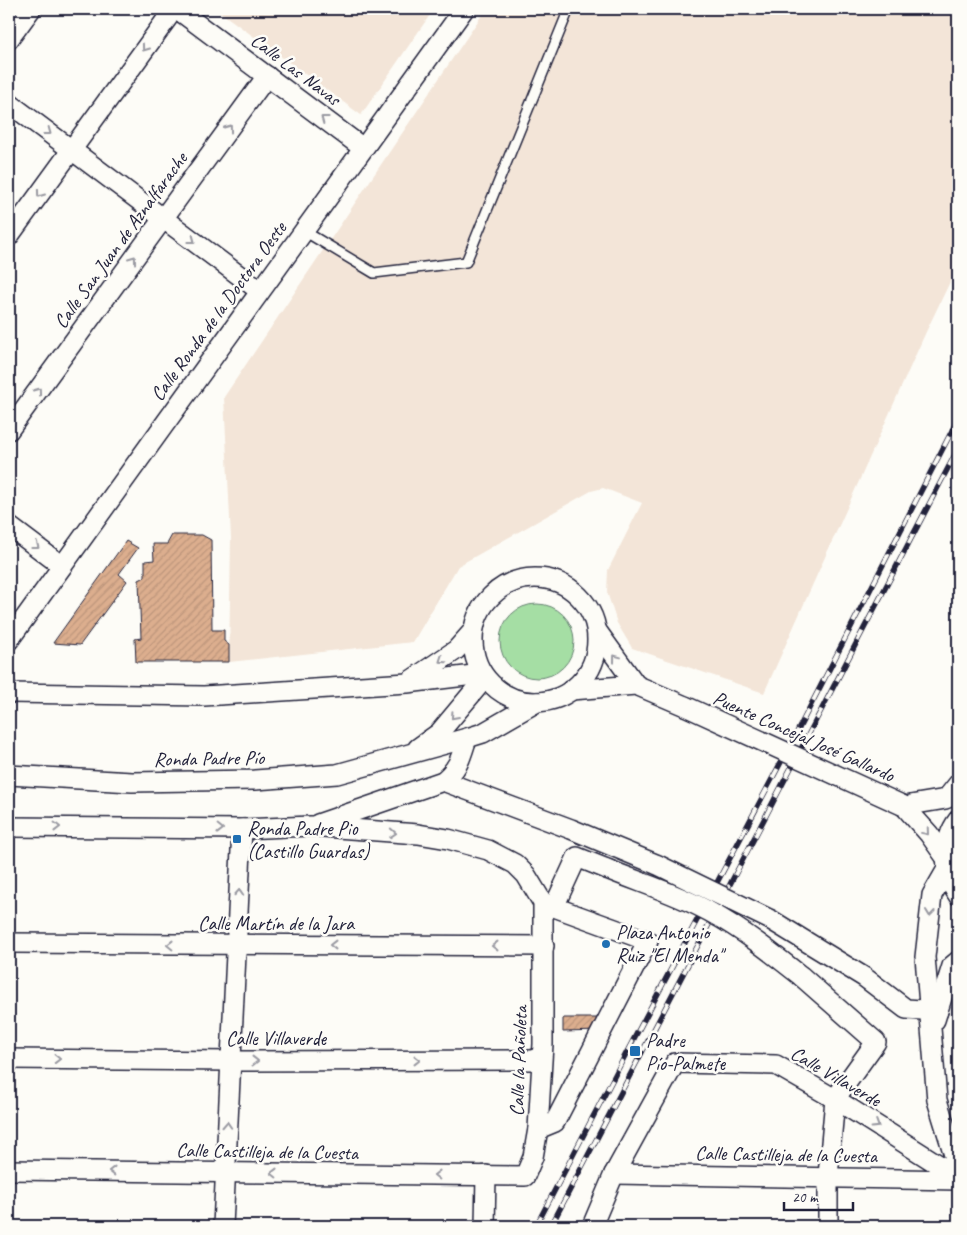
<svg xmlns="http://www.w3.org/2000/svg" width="967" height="1235" font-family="Caveat,sans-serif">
<defs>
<pattern id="building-hatch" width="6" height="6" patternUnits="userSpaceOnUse" patternTransform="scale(1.25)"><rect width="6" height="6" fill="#dcae8e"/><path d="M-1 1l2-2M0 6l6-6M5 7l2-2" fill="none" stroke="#bc957b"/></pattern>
</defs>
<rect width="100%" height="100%" fill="#fdfcf7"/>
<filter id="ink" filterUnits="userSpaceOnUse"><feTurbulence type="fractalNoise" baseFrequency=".02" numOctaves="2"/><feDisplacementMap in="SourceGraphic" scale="10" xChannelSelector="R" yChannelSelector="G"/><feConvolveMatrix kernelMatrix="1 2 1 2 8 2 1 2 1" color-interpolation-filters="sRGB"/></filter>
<g filter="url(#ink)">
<g fill="#f3e5d8">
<polygon points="216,9 434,9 361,115"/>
<polygon points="486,9 958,9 958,265 925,334 764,693 632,648 617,623 607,592 608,570 642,503 603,488 591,491 458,566 413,642 229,662 231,538 224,397"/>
</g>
<circle fill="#a5dea4" stroke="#648070" cx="537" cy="641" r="37"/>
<g fill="url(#building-hatch)" stroke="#22223b">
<polygon points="172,535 202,535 211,540 212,630 224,630 224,641 229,645 229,662 136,662 135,639 141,638 139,580 145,577 145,561 154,560 153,544 167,544"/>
<polygon points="126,541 138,548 119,574 127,581 80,645 53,643"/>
<polygon points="563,1018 603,1018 600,1031 563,1032"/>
</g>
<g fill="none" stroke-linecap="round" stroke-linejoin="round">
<g stroke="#22223b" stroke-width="12">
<polyline id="lane" points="304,231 374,273 466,262 569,9"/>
</g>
<g stroke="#22223b" stroke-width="22">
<g id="street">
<polyline points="177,9 363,148"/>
<polyline points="9,39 31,9"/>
<polyline points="9,103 260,291"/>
<polyline points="9,236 174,9"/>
<polyline points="9,430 267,76"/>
<polyline points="9,526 62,566"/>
<circle cx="535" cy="640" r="62"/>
<polyline points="597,631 636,685"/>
<polyline points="9,640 464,9"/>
<polyline points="410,681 456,650 472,632"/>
<polyline points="571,690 636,685 685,706"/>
<polyline points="9,693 204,696 407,683 482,674"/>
<polyline points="418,748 439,733 485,678"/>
<polyline points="9,775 132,782 255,780 337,774 467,738 483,733 537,702"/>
<polyline points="443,781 571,829 658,865"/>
<polyline points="904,806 929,834 946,858"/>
<polyline points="904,806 946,799 958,784"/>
<path d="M 958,820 C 942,841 943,874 958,895"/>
<path d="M 318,824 L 443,781 C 459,768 461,757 467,738"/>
<polyline points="9,827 242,829 310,826 418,834 448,839 488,850 515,864 526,875 543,903 543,1044 538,1129 533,1157 525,1176 9,1170"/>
<polyline points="947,869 932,895 925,957 937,1100 958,1168"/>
<polyline points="543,903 554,907 577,857 607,869"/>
<polyline points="771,920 864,977 906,1009 938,1011"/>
<polyline points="9,943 544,946"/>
<polyline points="801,976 876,1042 835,1099"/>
<polyline points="935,1020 952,966 958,961"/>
<polyline points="9,1059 231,1061 532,1060 538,1058 542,1054"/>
<polyline points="538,1129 555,1122 648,941 554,907"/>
<polyline points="614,1174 958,1180"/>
<polyline points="223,1226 242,829"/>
<polyline points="485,1226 486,1175"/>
<polyline points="592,1226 614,1174 675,1063 776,1065 835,1099 958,1177"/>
<polyline points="828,1226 828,1176 835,1099"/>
</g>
</g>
<use href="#lane" stroke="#fdfcf7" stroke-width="9"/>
<use href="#street" stroke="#fdfcf7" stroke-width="19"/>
<g stroke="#22223b" stroke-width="5.5">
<g id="rail">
<polyline points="536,1226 629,1048 797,732 958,419"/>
<polyline points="551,1226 958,449"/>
</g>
</g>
<use href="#rail" stroke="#fdfcf7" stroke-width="4" stroke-dasharray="11" stroke-linecap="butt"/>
<g stroke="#22223b" stroke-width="22" stroke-linecap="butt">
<g id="street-bridge">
<polyline points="685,706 904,806"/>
<polyline points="658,865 771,920"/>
<path d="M 607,869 C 641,883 678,894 710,912 C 743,930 772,953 801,976"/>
</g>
</g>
<use href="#street-bridge" stroke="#fdfcf7" stroke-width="19"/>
</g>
<defs><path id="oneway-chevron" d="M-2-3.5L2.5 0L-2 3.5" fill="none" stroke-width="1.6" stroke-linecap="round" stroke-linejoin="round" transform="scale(1.25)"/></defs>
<g stroke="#9a9aa2">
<use href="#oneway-chevron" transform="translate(145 48) rotate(126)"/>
<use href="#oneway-chevron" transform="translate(324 119) rotate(-143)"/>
<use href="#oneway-chevron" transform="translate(229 128) rotate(-54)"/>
<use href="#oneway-chevron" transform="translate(48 132) rotate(37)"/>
<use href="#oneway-chevron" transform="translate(40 194) rotate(126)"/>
<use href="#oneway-chevron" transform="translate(192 240) rotate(37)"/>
<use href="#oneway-chevron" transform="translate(133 259) rotate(-54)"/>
<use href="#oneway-chevron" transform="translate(38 391) rotate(-54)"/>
<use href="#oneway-chevron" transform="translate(36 546) rotate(37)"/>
<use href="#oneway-chevron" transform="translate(616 658) rotate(-127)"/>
<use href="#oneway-chevron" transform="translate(442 660) rotate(146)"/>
<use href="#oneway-chevron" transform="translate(454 716) rotate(132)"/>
<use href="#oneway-chevron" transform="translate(57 827) rotate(1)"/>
<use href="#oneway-chevron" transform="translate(220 829) rotate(1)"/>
<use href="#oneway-chevron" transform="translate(926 832) rotate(50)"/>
<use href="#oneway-chevron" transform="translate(393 833) rotate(4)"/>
<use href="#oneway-chevron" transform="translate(239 893) rotate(-87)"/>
<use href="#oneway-chevron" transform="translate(930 913) rotate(96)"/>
<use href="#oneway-chevron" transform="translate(170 945) rotate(-179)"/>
<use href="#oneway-chevron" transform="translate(333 945) rotate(-180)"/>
<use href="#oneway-chevron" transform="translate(495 946) rotate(-180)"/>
<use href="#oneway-chevron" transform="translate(57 1059) rotate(1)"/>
<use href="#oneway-chevron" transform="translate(417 1060)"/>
<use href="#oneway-chevron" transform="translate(255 1061)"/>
<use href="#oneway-chevron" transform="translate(227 1125) rotate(-87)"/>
<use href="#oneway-chevron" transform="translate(876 1125) rotate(32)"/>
<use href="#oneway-chevron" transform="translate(112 1171) rotate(-179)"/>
<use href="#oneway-chevron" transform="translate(274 1173) rotate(-179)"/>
<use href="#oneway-chevron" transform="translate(437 1175) rotate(-179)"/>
</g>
</g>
<g fill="#1f6fb2" stroke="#fdfcf7" stroke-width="2">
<rect x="232" y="834" width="10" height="10" rx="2.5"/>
<circle cx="606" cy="944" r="5"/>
<rect x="629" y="1045" width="12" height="12" rx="2.5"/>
</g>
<g text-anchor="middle" stroke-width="5" stroke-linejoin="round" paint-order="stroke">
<g font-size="20" fill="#22223b" stroke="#fdfcf7">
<text transform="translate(296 69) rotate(37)" y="7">Calle Las Navas</text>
<text transform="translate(120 240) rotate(-54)" y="7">Calle San Juan de Aznalfarache</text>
<text transform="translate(218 311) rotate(-54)" y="7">Calle Ronda de la Doctora Oeste</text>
<text transform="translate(804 736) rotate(24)" y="7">Puente Concejal José Gallardo</text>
<text transform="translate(209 758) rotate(-1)" y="7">Ronda Padre Pío</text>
<text x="276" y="930">Calle Martín de la Jara</text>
<text x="276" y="1045">Calle Villaverde</text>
<text transform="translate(518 1061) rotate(-88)" y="7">Calle la Pañoleta</text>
<text transform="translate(836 1076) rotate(30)" y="7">Calle Villaverde</text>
<text transform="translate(267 1151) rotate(1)" y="7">Calle Castilleja de la Cuesta</text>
<text transform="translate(786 1154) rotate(1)" y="7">Calle Castilleja de la Cuesta</text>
</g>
<g font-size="20" fill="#22223b" stroke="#fdfcf7" text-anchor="start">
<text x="247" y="835">Ronda Padre Pio<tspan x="247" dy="23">(Castillo Guardas)</tspan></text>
<text x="616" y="939">Plaza Antonio<tspan x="616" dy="23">Ruiz "El Menda"</tspan></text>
<text x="646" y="1047">Padre<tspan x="646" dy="23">Pío-Palmete</tspan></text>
</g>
</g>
<rect width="967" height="1235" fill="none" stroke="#fdfcf7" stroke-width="30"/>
<rect x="15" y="15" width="937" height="1205" fill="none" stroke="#22223b" stroke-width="2" filter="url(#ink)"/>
<path d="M784 1202v8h69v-8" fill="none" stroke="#22223b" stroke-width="2.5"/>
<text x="792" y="1202" font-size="15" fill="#22223b" stroke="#fdfcf7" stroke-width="4" paint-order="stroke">20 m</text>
</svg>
